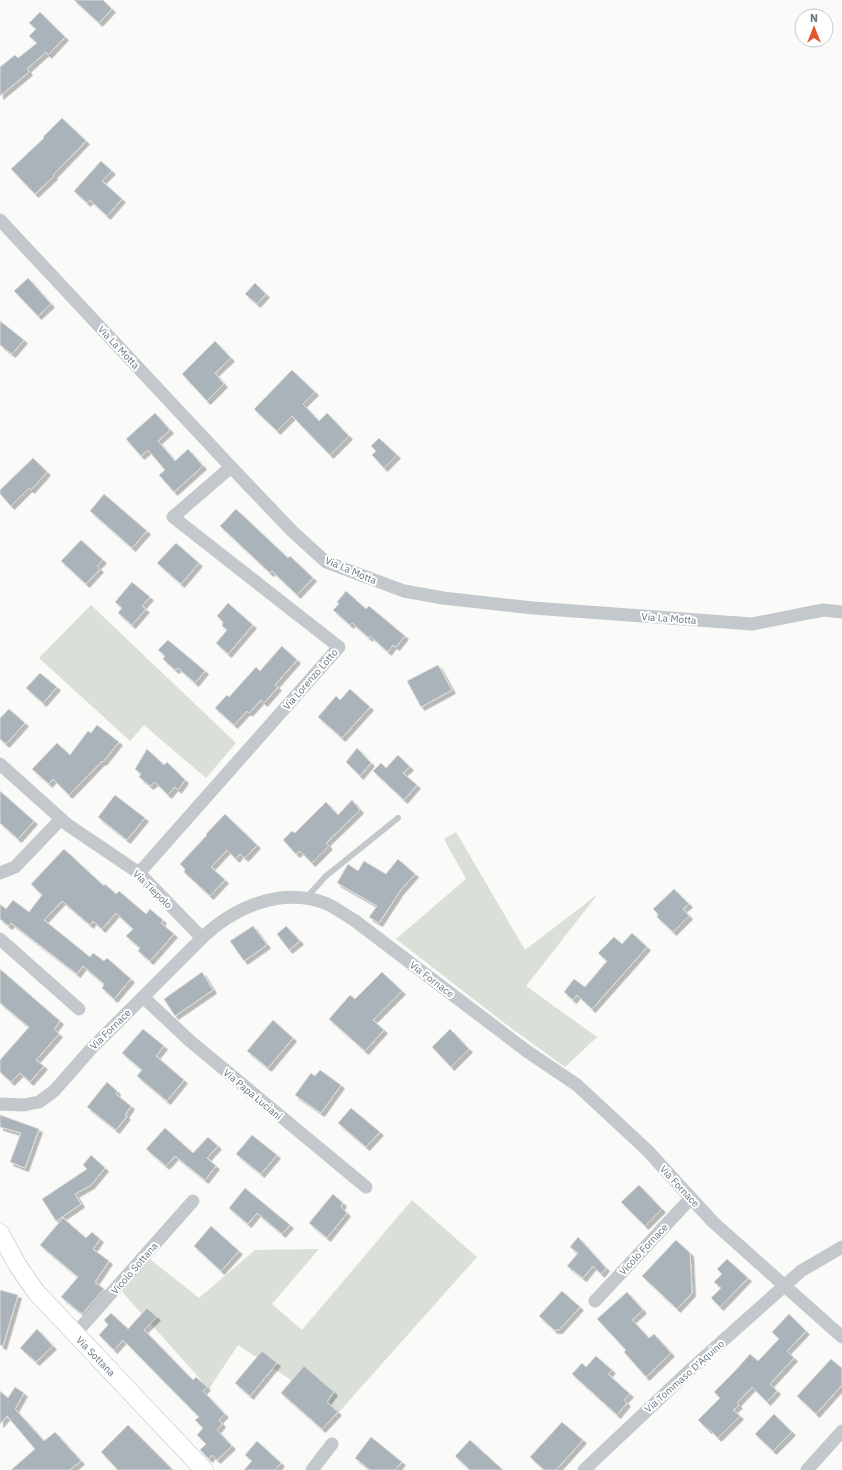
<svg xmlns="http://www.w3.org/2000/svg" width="842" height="1470" font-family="'IBM Plex Sans',sans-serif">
<defs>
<filter id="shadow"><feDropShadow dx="3.5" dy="3.5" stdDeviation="0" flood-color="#0004"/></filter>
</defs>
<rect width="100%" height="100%" fill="#fafaf8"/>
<g fill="#dadfd7">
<polygon points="91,605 236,743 206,778 144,725 130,741 39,658"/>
<polygon points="456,832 525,950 598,894 526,986 597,1037 565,1067 503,1022 396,939 466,879 444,839"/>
<polygon points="412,1200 477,1257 339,1412 238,1345 209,1389 117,1286 150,1259 199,1298 255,1250 319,1249 272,1304 302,1330"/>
</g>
<g fill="#aab3b9" stroke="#dcdcda" filter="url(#shadow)">
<polygon points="74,0 103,0 112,9 99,23"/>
<polygon points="40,12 65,37 48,55 46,52 27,69 29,72 0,96 0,67 15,55 18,58 37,43 29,36 36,29 29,23"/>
<polygon points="62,118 86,141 53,175 54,176 35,194 11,169 44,138 43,137"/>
<polygon points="101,161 112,171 102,181 122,199 107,216 90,200 87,203 74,191"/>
<polygon points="28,278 51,304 38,316 14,291"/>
<polygon points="255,283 266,294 257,304 245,294"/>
<polygon points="0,321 24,340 12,354 0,345"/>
<polygon points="215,341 231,358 215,373 224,384 207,401 182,374"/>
<polygon points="292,370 315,392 303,404 319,421 327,413 349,436 330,455 292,416 277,431 254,409"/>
<polygon points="155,413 170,430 158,441 175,461 188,449 203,466 174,492 159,475 165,470 148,450 141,456 126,439"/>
<polygon points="379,438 397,455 384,468 372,455 376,451 371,446"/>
<polygon points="33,458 47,472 31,490 29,488 11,506 0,494 0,490"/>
<polygon points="104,494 147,531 132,548 90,511"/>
<polygon points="236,509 288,558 290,556 313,578 297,595 272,571 270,573 220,526"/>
<polygon points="81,540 103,560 97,566 100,569 86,584 61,561"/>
<polygon points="176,543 199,563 181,584 157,563"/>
<polygon points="132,582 150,597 142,606 146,609 132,625 118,613 122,608 115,602"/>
<polygon points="346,591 366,609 369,606 405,636 396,647 393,645 388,652 370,636 369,638 352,623 350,625 333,610 339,604 337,602"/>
<polygon points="228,603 253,625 228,654 216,643 227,630 222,626 223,622 217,616"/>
<polygon points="168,640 205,671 195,683 178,668 175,670 163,659 165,656 158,650"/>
<polygon points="282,646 297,660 275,685 278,687 264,703 261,700 249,713 247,711 234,725 215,708 227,695 229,697 256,667 260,671"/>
<polygon points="438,665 452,690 421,707 407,681"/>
<polygon points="40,673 57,687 43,703 26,688"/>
<polygon points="350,689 370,707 342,738 318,717 336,696 340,700"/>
<polygon points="9,709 25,723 6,744 0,739 0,718"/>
<polygon points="97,725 119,742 103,762 102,761 69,795 53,779 49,784 32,769 57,743 70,755 88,731 91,733"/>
<polygon points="357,748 371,763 360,776 346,762"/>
<polygon points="147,749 164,765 167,762 185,780 178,790 175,787 168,795 155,782 150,786 139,777 141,774 135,769"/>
<polygon points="398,755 410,767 403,773 417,785 404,800 373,771 381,763 386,768"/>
<polygon points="0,791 34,821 18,839 0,823"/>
<polygon points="115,795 145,818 127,840 98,817"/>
<polygon points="352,800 360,810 326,843 329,846 312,863 300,851 296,854 283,840 292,831 295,833 326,802 338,815"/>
<polygon points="225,814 257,845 245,858 240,854 236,859 227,850 211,867 225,880 210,896 184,872 185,869 180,864 207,835 206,834"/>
<polygon points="64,849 104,886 105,884 116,894 119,891 146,914 150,909 163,920 161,923 174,934 150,961 138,951 140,948 126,936 133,929 116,913 102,929 93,921 90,925 62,901 44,920 90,957 93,953 104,961 107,958 131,979 114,999 102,988 104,984 83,966 77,974 11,923 9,926 0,919 0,904 6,909 13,900 29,912 42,895 31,884"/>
<polygon points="398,859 415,874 400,891 379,923 369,917 377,906 337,883 348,864 358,871 364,861 386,874"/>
<polygon points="674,889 689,904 683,909 689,916 673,932 657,917 658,914 653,909"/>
<polygon points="253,926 267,945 244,961 230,941"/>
<polygon points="286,926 300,941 289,950 277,934"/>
<polygon points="632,933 647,947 592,1009 577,995 573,1000 564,992 574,979 585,987 607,961 598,953 614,937 622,944"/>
<polygon points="0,969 60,1021 54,1029 59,1034 36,1060 44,1066 30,1082 20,1073 11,1082 0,1072 0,1060 29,1027 0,1003"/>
<polygon points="202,972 213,990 175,1016 164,999"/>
<polygon points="382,972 402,991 373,1020 384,1030 365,1051 329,1019 350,995 355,999"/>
<polygon points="273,1020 293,1038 268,1068 247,1051"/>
<polygon points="143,1029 164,1046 156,1056 184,1080 167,1101 137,1076 142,1070 122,1053"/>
<polygon points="450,1029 469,1049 451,1067 432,1047"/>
<polygon points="320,1070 341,1085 321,1113 295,1095 311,1073 315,1076"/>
<polygon points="107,1082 117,1091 116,1094 131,1106 125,1115 127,1116 116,1130 87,1107"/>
<polygon points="351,1108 380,1132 366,1147 338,1123"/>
<polygon points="0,1115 39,1129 25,1168 10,1162 21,1133 0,1127"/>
<polygon points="165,1128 193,1153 208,1137 218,1146 207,1158 216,1166 205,1180 175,1156 166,1166 146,1149"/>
<polygon points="252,1135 277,1155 261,1174 236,1154"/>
<polygon points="91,1155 105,1168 91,1185 75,1194 81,1204 56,1221 42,1199 87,1169 83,1165"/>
<polygon points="639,1185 662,1209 645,1226 621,1202"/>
<polygon points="245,1188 290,1225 282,1234 257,1213 248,1224 229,1208"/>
<polygon points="333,1194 343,1203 341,1207 347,1213 327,1238 309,1223"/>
<polygon points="63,1218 86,1238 92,1232 100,1239 93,1249 109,1261 95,1282 104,1289 82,1314 61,1297 78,1277 40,1245"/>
<polygon points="211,1226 239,1251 221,1271 194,1246"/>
<polygon points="578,1237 606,1268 601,1274 593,1266 583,1278 567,1266 578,1253 570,1247"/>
<polygon points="676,1240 690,1253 692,1293 677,1309 642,1276"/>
<polygon points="727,1259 748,1278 720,1307 711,1298 721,1288 714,1282 722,1274 717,1269"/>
<polygon points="0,1290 18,1295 3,1346 0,1345"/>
<polygon points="562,1291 580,1307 559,1330 554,1330 539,1316"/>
<polygon points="627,1292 643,1310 632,1320 649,1338 654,1334 671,1353 646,1377 624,1352 626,1350 597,1319"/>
<polygon points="147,1308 157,1317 144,1330 193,1380 196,1377 207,1387 203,1391 225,1414 219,1420 222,1424 217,1430 232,1446 217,1460 212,1455 209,1459 200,1450 206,1444 197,1435 203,1428 195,1420 199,1417 123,1340 114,1350 99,1335 108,1325 104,1320 111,1313 128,1329"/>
<polygon points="789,1314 806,1331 787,1351 794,1358 770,1384 777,1391 767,1402 752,1387 737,1403 739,1405 733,1410 740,1416 718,1438 709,1429 708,1430 698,1420 720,1398 714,1392 734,1372 750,1354 758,1361 779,1339 772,1332"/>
<polygon points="37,1329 53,1346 36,1362 20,1348"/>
<polygon points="262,1351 277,1363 250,1396 235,1383"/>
<polygon points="596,1356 612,1370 608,1374 630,1394 624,1400 627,1403 617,1415 572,1374 582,1363 586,1367"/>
<polygon points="831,1359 842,1368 842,1385 816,1414 797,1396"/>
<polygon points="304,1366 334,1392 327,1402 338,1412 322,1429 281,1393"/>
<polygon points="15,1387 24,1393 15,1409 44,1441 55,1432 81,1461 70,1470 11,1470 35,1449 7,1416 0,1424 0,1391 8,1398"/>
<polygon points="774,1414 792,1432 773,1451 755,1434"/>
<polygon points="562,1422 583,1440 556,1470 544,1470 530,1457"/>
<polygon points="128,1425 173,1470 118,1470 101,1452"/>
<polygon points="371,1437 402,1462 395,1470 370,1470 355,1458"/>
<polygon points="470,1440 503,1470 470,1470 455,1456"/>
<polygon points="257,1441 281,1463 275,1470 244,1470 252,1461 245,1455"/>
</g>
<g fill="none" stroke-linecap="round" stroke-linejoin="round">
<g stroke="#b3babf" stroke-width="19">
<polyline id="secondary" points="0,1233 18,1266 36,1292 204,1470"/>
</g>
<polyline stroke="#c3c8cc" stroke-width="6" points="306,898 326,876 398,818"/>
<g stroke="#c3c8cc" stroke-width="13">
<polyline points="0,220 231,467 292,531 326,562 404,591 443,598 533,608 752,624 823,610 842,612"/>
<polyline points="0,764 68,825 139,873 202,938"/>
<polyline points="0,873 15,867 61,819"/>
<polyline points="139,873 339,647 173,517 231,467"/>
<polyline points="0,939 79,1009"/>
<polyline points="143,997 190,1041 366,1187"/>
<path d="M 0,1104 L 24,1105 L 39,1102 L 54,1091 L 91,1049 L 202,938 C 234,907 281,887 325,903 C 335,907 345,915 354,920 L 528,1052 L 577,1085 L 647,1150 L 713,1222 L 842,1337"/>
<polyline points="595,1301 691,1198"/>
<polyline points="75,1334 193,1201"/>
<polyline points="312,1470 332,1444"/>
<polyline points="584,1470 691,1369 801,1271 842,1247"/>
<polyline points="807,1470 842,1431"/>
</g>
<use href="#secondary" stroke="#fff" stroke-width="18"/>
</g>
<g text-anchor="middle" stroke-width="4" stroke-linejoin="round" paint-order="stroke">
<g font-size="10" fill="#657683" stroke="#fff">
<text transform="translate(119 347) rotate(47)" y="4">Via La Motta</text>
<text transform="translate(351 570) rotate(23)" y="4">Via La Motta</text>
<text transform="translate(669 618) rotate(4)" y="4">Via La Motta</text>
<text transform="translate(310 679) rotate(-49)" y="4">Via Lorenzo Lotto</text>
<text transform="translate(153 889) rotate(44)" y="4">Via Tiepolo</text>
<text transform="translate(432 979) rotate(37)" y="4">Via Fornace</text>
<text transform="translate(110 1029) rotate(-45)" y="4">Via Fornace</text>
<text transform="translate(253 1094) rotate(40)" y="4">Via Papa Luciani</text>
<text transform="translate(680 1186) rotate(47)" y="4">Via Fornace</text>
<text transform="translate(643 1249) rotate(-47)" y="4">Vicolo Fornace</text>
<text transform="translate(134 1268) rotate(-49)" y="4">Vicolo Sottana</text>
<text transform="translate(96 1356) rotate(46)" y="4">Via Sottana</text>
<text transform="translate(684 1376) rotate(-42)" y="4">Via Tommaso D'Aquino</text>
</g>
</g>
<g transform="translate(814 28)"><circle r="19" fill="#ffffff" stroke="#c1c8cd"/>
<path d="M0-3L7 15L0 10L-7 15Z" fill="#e4572e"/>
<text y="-6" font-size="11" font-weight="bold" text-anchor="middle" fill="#657683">N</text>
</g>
</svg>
